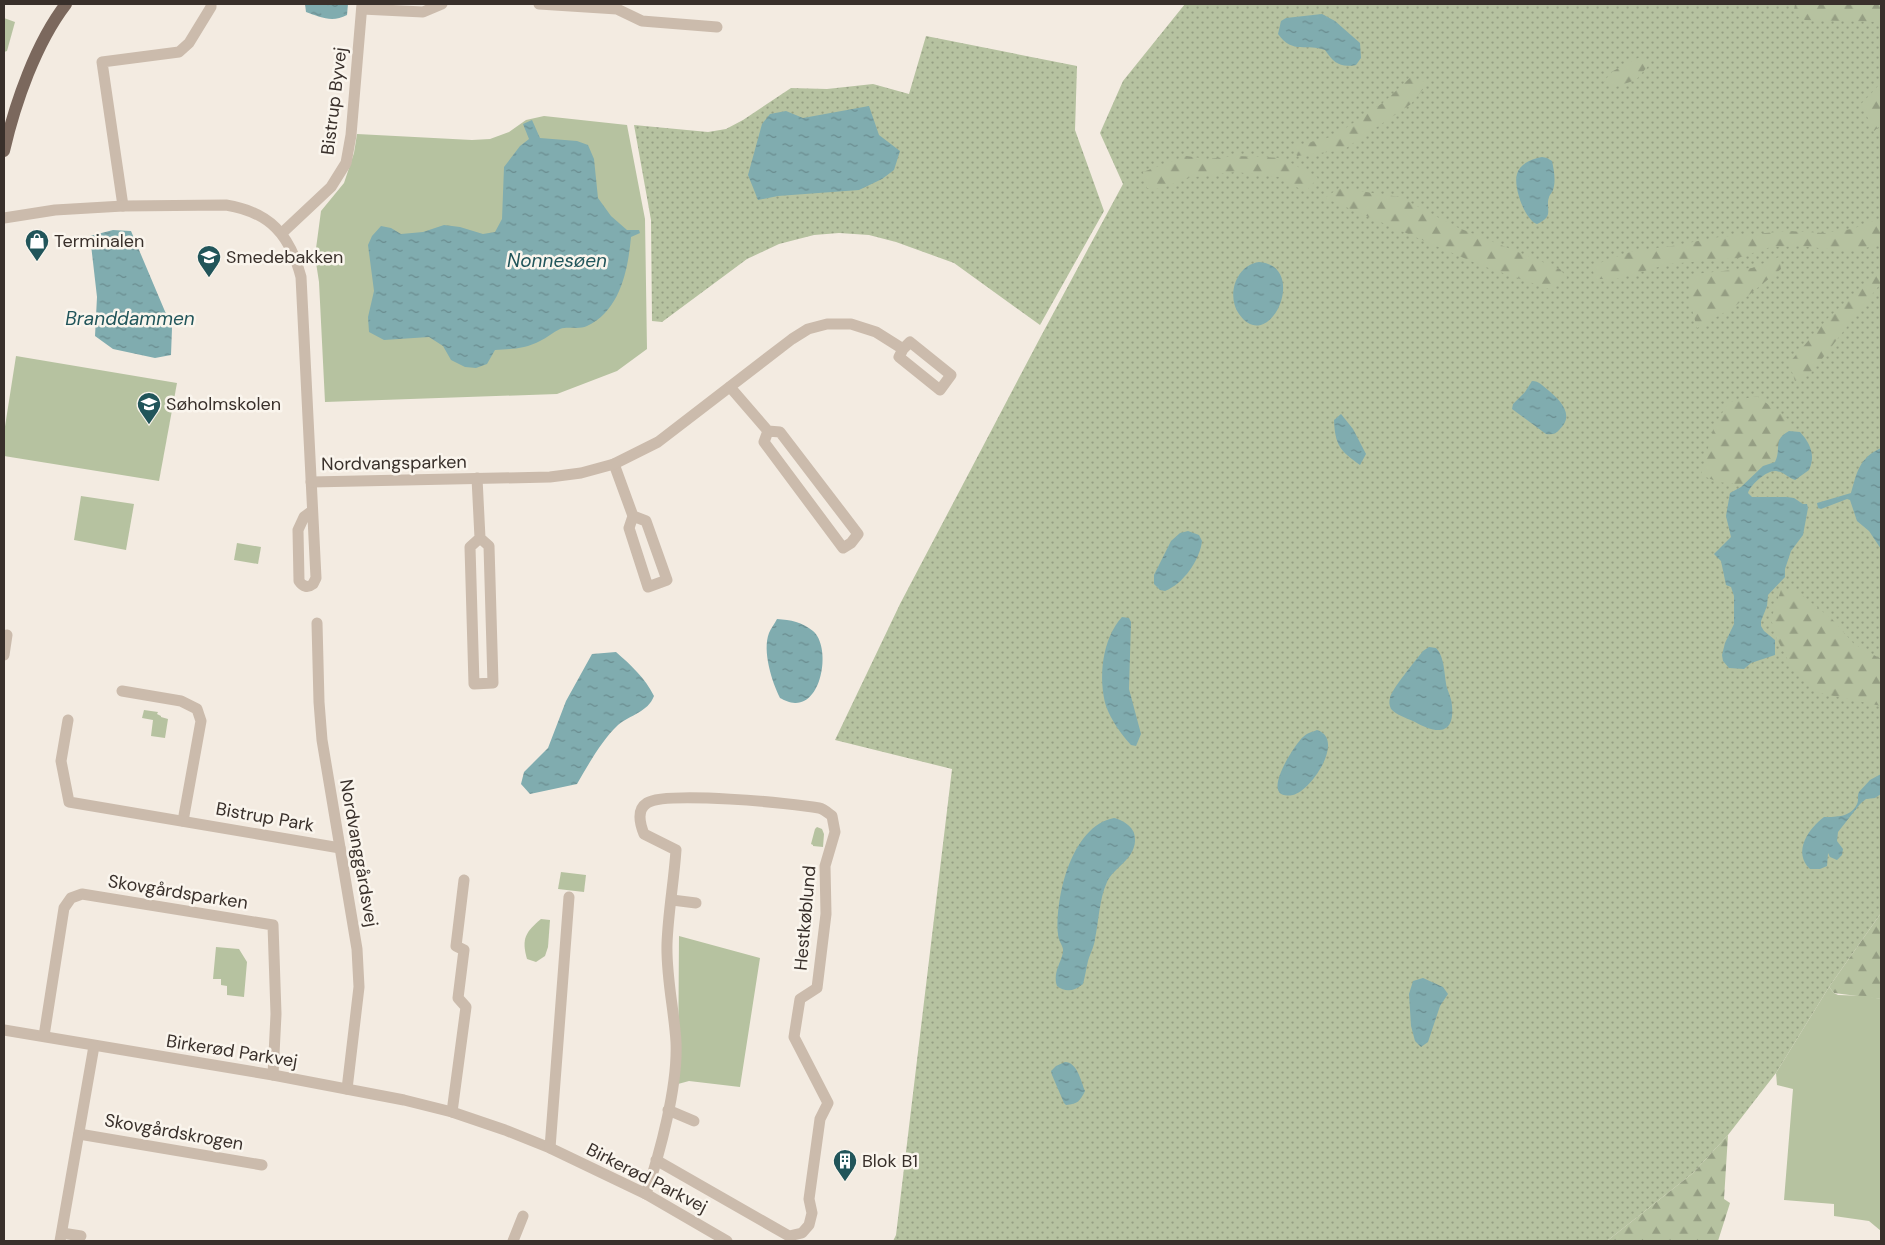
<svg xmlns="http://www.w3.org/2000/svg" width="1885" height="1245" font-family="'DM Sans',sans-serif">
<defs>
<pattern id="grass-dots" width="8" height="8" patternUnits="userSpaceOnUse" patternTransform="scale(1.25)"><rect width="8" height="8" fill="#b6c2a0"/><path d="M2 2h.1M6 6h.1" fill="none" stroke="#959e83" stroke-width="1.8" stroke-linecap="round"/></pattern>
<pattern id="forest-firs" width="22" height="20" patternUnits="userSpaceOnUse" patternTransform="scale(1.25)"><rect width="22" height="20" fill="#b6c2a0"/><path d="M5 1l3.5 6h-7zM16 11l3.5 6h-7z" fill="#959e83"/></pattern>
<pattern id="water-ripples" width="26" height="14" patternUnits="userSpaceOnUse" patternTransform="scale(1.25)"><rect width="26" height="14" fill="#80acaf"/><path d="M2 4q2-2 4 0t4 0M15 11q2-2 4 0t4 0" fill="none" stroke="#6a8c8f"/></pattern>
</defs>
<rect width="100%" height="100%" fill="#f3ebe1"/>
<g fill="url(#grass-dots)">
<polygon points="1185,4 1881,4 1881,913 1829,987 1776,1073 1728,1135 1693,1173 1607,1241 893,1241 896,1235 952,769 835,740 900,604 1040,338 1123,184 1100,133 1123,81"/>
<polygon points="926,36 1077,66 1075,130 1104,211 1040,325 954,263 896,242 869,235 839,233 814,235 779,244 747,259 662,322 652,321 651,220 634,125 708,132 726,129 743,120 791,88 827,89 873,84 909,94"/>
</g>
<g fill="url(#forest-firs)">
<polygon points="1795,4 1881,4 1881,22 1805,20 1795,15 1794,10"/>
<polygon points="1642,56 1648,66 1636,80 1615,87 1604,81 1613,71"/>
<polygon points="1411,77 1428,83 1411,104 1343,150 1297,156 1293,147 1334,136 1384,102"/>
<polygon points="1881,83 1881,125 1874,131 1861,104"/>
<polygon points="1186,156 1207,159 1237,156 1282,158 1318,178 1305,192 1280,177 1235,172 1186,178 1161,189 1147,188 1143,172"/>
<polygon points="1339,188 1400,197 1454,226 1560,269 1567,278 1549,289 1480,265 1325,198"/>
<polygon points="1881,218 1881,245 1847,251 1800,246 1771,247 1738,258 1669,264 1616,279 1596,279 1591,266 1633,251 1672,246 1719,237 1788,231 1824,233 1852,229"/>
<path d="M 1779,257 L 1781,269 L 1734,307 L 1697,328 C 1693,311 1684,290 1694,274 L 1752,268 Z"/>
<polygon points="1880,271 1881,283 1811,373 1795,381 1789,363 1828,318"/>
<path d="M 1757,396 L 1789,420 L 1789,431 L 1781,435 C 1779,444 1779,453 1776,461 L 1763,466 L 1744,485 L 1718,482 L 1701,475 L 1714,426 L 1729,402 Z"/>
<polygon points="1794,589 1832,619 1854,644 1881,659 1881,706 1815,692 1793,670 1776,637 1771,619 1781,590"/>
<polygon points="1881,913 1881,999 1834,993 1829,987"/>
<polygon points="1728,1135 1724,1199 1730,1203 1718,1241 1607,1241 1693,1173"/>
</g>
<g fill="#b6c2a0">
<polygon points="4,18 15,22 7,51 4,52"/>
<polygon points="544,116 627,125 645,219 647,349 617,371 557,394 325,402 319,282 315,256 321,211 344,183 354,153 357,134 472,140 490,139 509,132 526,120"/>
<polygon points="16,356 177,383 159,481 4,456 4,433"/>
<polygon points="81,496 134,504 126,550 74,540"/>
<polygon points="237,543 261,547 258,564 234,560"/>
<polygon points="144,710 158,712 157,714 161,716 161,717 168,719 165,738 151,736 153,720 142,718"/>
<polygon points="817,827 822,829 824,834 823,847 813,846 813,845 811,844 815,829"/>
<polygon points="561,872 586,875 584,892 558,889"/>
<path d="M 541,919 L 550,920 L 548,947 L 545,956 L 536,962 L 527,959 C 521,938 526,932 541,919 Z"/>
<polygon points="679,936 760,958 740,1087 689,1081 678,1084"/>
<polygon points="216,947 239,949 247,962 244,997 227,995 227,986 221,985 221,979 213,979"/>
<polygon points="1829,987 1834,993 1838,995 1866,996 1881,999 1881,1231 1869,1221 1834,1216 1834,1204 1784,1200 1793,1089 1777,1085 1776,1073"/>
</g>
<g fill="url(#water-ripples)">
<path d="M 305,4 L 348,4 L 347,15 C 332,23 320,17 306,12 Z"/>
<path d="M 1322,14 L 1335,21 L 1360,43 L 1361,58 L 1356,65 C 1340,68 1334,63 1325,50 C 1307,43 1293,55 1278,34 L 1281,21 L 1286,18 Z"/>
<polygon points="869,106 879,135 900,151 894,170 882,179 859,190 778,196 758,200 748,175 762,124 770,114 786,111 803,118"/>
<path d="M 532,120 L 540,138 L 577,141 L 588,145 L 594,159 L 598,198 L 611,216 L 627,230 L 639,230 L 640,233 L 631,237 C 628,270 620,311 587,326 C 579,330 568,326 560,329 C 553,332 547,338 540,341 C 525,349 511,349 495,350 L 487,364 L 476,368 L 465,367 L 451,360 L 443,346 L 429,337 L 384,340 L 369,332 L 368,317 L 374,291 L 368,245 L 372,236 L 381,226 L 391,228 L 401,234 L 423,232 L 444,225 L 460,227 L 483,234 L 495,232 L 502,219 L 504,167 L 520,146 L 529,139 L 523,124 Z"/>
<path d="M 1542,157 L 1547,158 L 1552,161 C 1554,170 1556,181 1553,190 C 1552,193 1550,194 1549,197 C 1545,209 1555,216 1537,224 C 1525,220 1513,187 1517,174 C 1520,163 1532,159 1542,157 Z"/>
<polygon points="113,230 131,231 172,328 171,355 155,358 113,349 95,336 97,297 90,236"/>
<path d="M 1259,262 C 1310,266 1269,357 1239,314 C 1226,296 1236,265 1259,262 Z"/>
<path d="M 1532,381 C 1539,381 1543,386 1548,390 C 1560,400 1575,415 1560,429 C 1556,434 1552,435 1546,434 L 1512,409 L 1513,404 L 1525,392 Z"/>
<path d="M 1341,414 L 1353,429 L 1366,454 L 1360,465 C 1340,451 1335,445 1334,420 Z"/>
<path d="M 1789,431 L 1800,432 C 1810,443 1816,455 1809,470 L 1795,480 C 1788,478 1784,472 1776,471 C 1767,470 1751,484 1748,493 L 1752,497 L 1787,497 L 1794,498 L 1803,504 L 1807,504 L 1808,508 L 1803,535 L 1791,551 L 1785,569 L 1785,577 L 1768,595 L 1767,606 L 1761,621 L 1761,626 L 1764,631 L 1775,640 L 1775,655 L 1751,663 L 1744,669 L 1729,668 L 1723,661 L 1722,655 L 1725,643 L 1734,624 L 1734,596 L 1731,587 L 1726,585 L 1721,561 L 1714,554 L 1731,537 L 1726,516 L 1730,493 L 1741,487 L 1763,466 L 1775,462 C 1782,449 1772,440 1789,431 Z"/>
<path d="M 1881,448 L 1881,549 L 1869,531 L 1857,521 L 1850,500 L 1847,499 L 1821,509 L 1818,508 L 1817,503 L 1851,493 C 1857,472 1859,458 1881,448 Z"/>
<path d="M 1188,531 L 1199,535 L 1202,541 C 1200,560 1183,584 1165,591 L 1160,590 L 1154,584 L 1154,575 L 1171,541 L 1180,533 Z"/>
<path d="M 1122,617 L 1129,618 L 1131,622 L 1129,689 L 1141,734 L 1136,746 L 1131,745 C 1121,734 1111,720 1106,706 C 1098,678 1102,639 1122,617 Z"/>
<path d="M 777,619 C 791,620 802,622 813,631 C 831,646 823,704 795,703 C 790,703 784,700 780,698 C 772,682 762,651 769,633 C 771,628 775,623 777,619 Z"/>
<path d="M 1429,647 L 1436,648 C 1445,657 1444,675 1447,688 C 1449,694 1452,700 1452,706 C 1455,737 1434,733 1415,722 C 1407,718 1396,715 1391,709 C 1389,705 1389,701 1390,698 C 1391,690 1416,660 1423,651 Z"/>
<path d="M 616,652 C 631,665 645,678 654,696 C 648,712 630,715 618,725 C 602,740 588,765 577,784 L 530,794 L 521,784 L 524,772 L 548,748 L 566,701 L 592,654 Z"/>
<path d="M 1317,730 C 1346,739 1311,791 1293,795 C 1257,802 1294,745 1303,737 C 1307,733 1312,732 1317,730 Z"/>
<path d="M 1881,774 L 1881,794 L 1875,798 L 1866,799 L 1860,804 L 1838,832 L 1837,841 L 1843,849 L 1842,855 L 1837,860 L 1830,857 L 1828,853 L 1827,866 L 1820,869 L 1810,869 C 1792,852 1809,828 1824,817 C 1837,817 1851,817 1857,804 C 1859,800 1857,796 1859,792 L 1870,780 Z"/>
<path d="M 1114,818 C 1125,821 1136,828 1135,841 C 1134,860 1114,867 1107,882 C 1099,900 1099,920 1095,939 C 1094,947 1090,954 1088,961 C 1086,969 1085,977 1083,984 C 1074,991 1066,993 1057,986 C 1052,971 1064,959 1063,949 C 1062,944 1058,940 1058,934 C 1055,898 1071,826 1114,818 Z"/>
<polygon points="1423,978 1443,987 1448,994 1440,1006 1428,1042 1421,1047 1415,1041 1411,1026 1409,994 1413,981"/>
<path d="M 1065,1062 C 1077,1062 1081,1081 1085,1091 C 1080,1101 1078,1104 1066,1105 L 1064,1103 L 1052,1075 L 1051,1071 L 1056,1066 Z"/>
</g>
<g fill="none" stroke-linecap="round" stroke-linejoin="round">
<g stroke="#cbbbac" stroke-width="11">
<polyline points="539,4 617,9 642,21 717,27"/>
<polyline points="362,9 423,12 442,4"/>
<polyline points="123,206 102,62 179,52 189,43 211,7 211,4"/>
<path d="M 4,218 L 55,210 L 123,206 L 226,205 C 270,212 290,235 301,277 L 316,578 L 313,584 C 308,588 303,587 299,581 L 298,530 L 304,517 L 312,511"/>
<polyline points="282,233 331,187 346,163 351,135 362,4"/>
<polyline points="730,387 768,431 764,442 843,548 851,543 858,534 780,432 768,431"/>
<polyline points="614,464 633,516 629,528 648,587 667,580 646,521 633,516"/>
<polyline points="477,478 480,538 470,547 474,684 493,683 489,546 480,538"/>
<polyline points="311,482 550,477 581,473 614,464 658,442 792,339 808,329 827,324 851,324 876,332 903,349 910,342 951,375 940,390 899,357 903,349"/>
<polyline points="317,623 319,702 322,740 357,949 359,987 347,1089"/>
<polyline points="4,655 7,635"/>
<polyline points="122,691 181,701 197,709 201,721 183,821"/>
<polyline points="68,720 61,761 69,802 340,848"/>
<polyline points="672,900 696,903"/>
<polyline points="4,1030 273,1075 404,1100 452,1112 505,1130 550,1148 646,1194 727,1241"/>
<polyline points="44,1036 64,908 71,898 82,894 273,925 276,1014 273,1075"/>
<polyline points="668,1110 694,1121"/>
<polyline points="452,1112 466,1007 458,998 464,950 456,946 464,880"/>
<polyline points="79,1134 262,1165"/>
<polyline points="550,1148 569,897"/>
<path d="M 646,1194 C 660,1153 678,1086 676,1042 C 674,1009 666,977 667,944 C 668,913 674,881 676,850 L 644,834 C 640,824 636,810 647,803 C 665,791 793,803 819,808 C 824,809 828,813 832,816 L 835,832 L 825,866 L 826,914 L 817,988 L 800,999 L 794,1037 L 828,1103 L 820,1119 L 809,1199 L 812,1213 L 809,1225 L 802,1233 L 789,1236 L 656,1160"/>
<polyline points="62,1233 81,1236"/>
<polyline points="60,1241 94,1046"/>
<polyline points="513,1241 523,1216"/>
</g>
<path stroke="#7b685d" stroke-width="12" d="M 4,151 C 15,103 36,43 66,4"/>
</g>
<defs>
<g id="shop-pin" transform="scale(1.25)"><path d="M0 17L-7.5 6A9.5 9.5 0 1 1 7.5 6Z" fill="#21555a" stroke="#faf5ed"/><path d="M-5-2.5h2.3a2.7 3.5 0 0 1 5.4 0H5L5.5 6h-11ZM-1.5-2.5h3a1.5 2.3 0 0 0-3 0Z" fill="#fff"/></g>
<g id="school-pin" transform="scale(1.25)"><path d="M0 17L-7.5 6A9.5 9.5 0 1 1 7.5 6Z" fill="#21555a" stroke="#faf5ed"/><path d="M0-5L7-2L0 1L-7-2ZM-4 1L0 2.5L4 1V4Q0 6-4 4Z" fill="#fff"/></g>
<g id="building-pin" transform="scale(1.25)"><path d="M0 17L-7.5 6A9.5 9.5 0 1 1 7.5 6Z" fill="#21555a" stroke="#faf5ed"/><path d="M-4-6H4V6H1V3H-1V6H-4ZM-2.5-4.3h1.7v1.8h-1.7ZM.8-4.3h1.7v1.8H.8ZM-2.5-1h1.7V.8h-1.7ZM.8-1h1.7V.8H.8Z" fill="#fff"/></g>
</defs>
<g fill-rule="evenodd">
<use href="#shop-pin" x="37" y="241"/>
<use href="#school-pin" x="209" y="257"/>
<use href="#school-pin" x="149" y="404"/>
<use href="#building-pin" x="845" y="1161"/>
</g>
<g text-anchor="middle" stroke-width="5" stroke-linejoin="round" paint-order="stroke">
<g font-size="18" fill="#39302b" stroke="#faf5ed">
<text transform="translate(334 101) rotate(-83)" y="6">Bistrup Byvej</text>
<text transform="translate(394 463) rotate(-1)" y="6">Nordvangsparken</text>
<text transform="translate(265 817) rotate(10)" y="6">Bistrup Park</text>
<text transform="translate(359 853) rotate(80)" y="6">Nordvanggårdsvej</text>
<text transform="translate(178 892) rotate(9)" y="6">Skovgårdsparken</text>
<text transform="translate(805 918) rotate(-85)" y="6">Hestkøblund</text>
<text transform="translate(232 1051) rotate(9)" y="6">Birkerød Parkvej</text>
<text transform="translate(174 1132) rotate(10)" y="6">Skovgårdskrogen</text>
<text transform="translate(647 1178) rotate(27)" y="6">Birkerød Parkvej</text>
</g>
<g font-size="18" fill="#39302b" stroke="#faf5ed" text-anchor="start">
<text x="54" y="247">Terminalen</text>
<text x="226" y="263">Smedebakken</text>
<text x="166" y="410">Søholmskolen</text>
<text x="862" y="1167">Blok B1</text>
</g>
<g font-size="19" font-style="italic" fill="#21555a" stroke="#faf5ed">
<text x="557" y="267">Nonnesøen</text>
<text x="130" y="325">Branddammen</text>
</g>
</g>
<rect width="1885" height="1245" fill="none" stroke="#39302b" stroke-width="10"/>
</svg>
